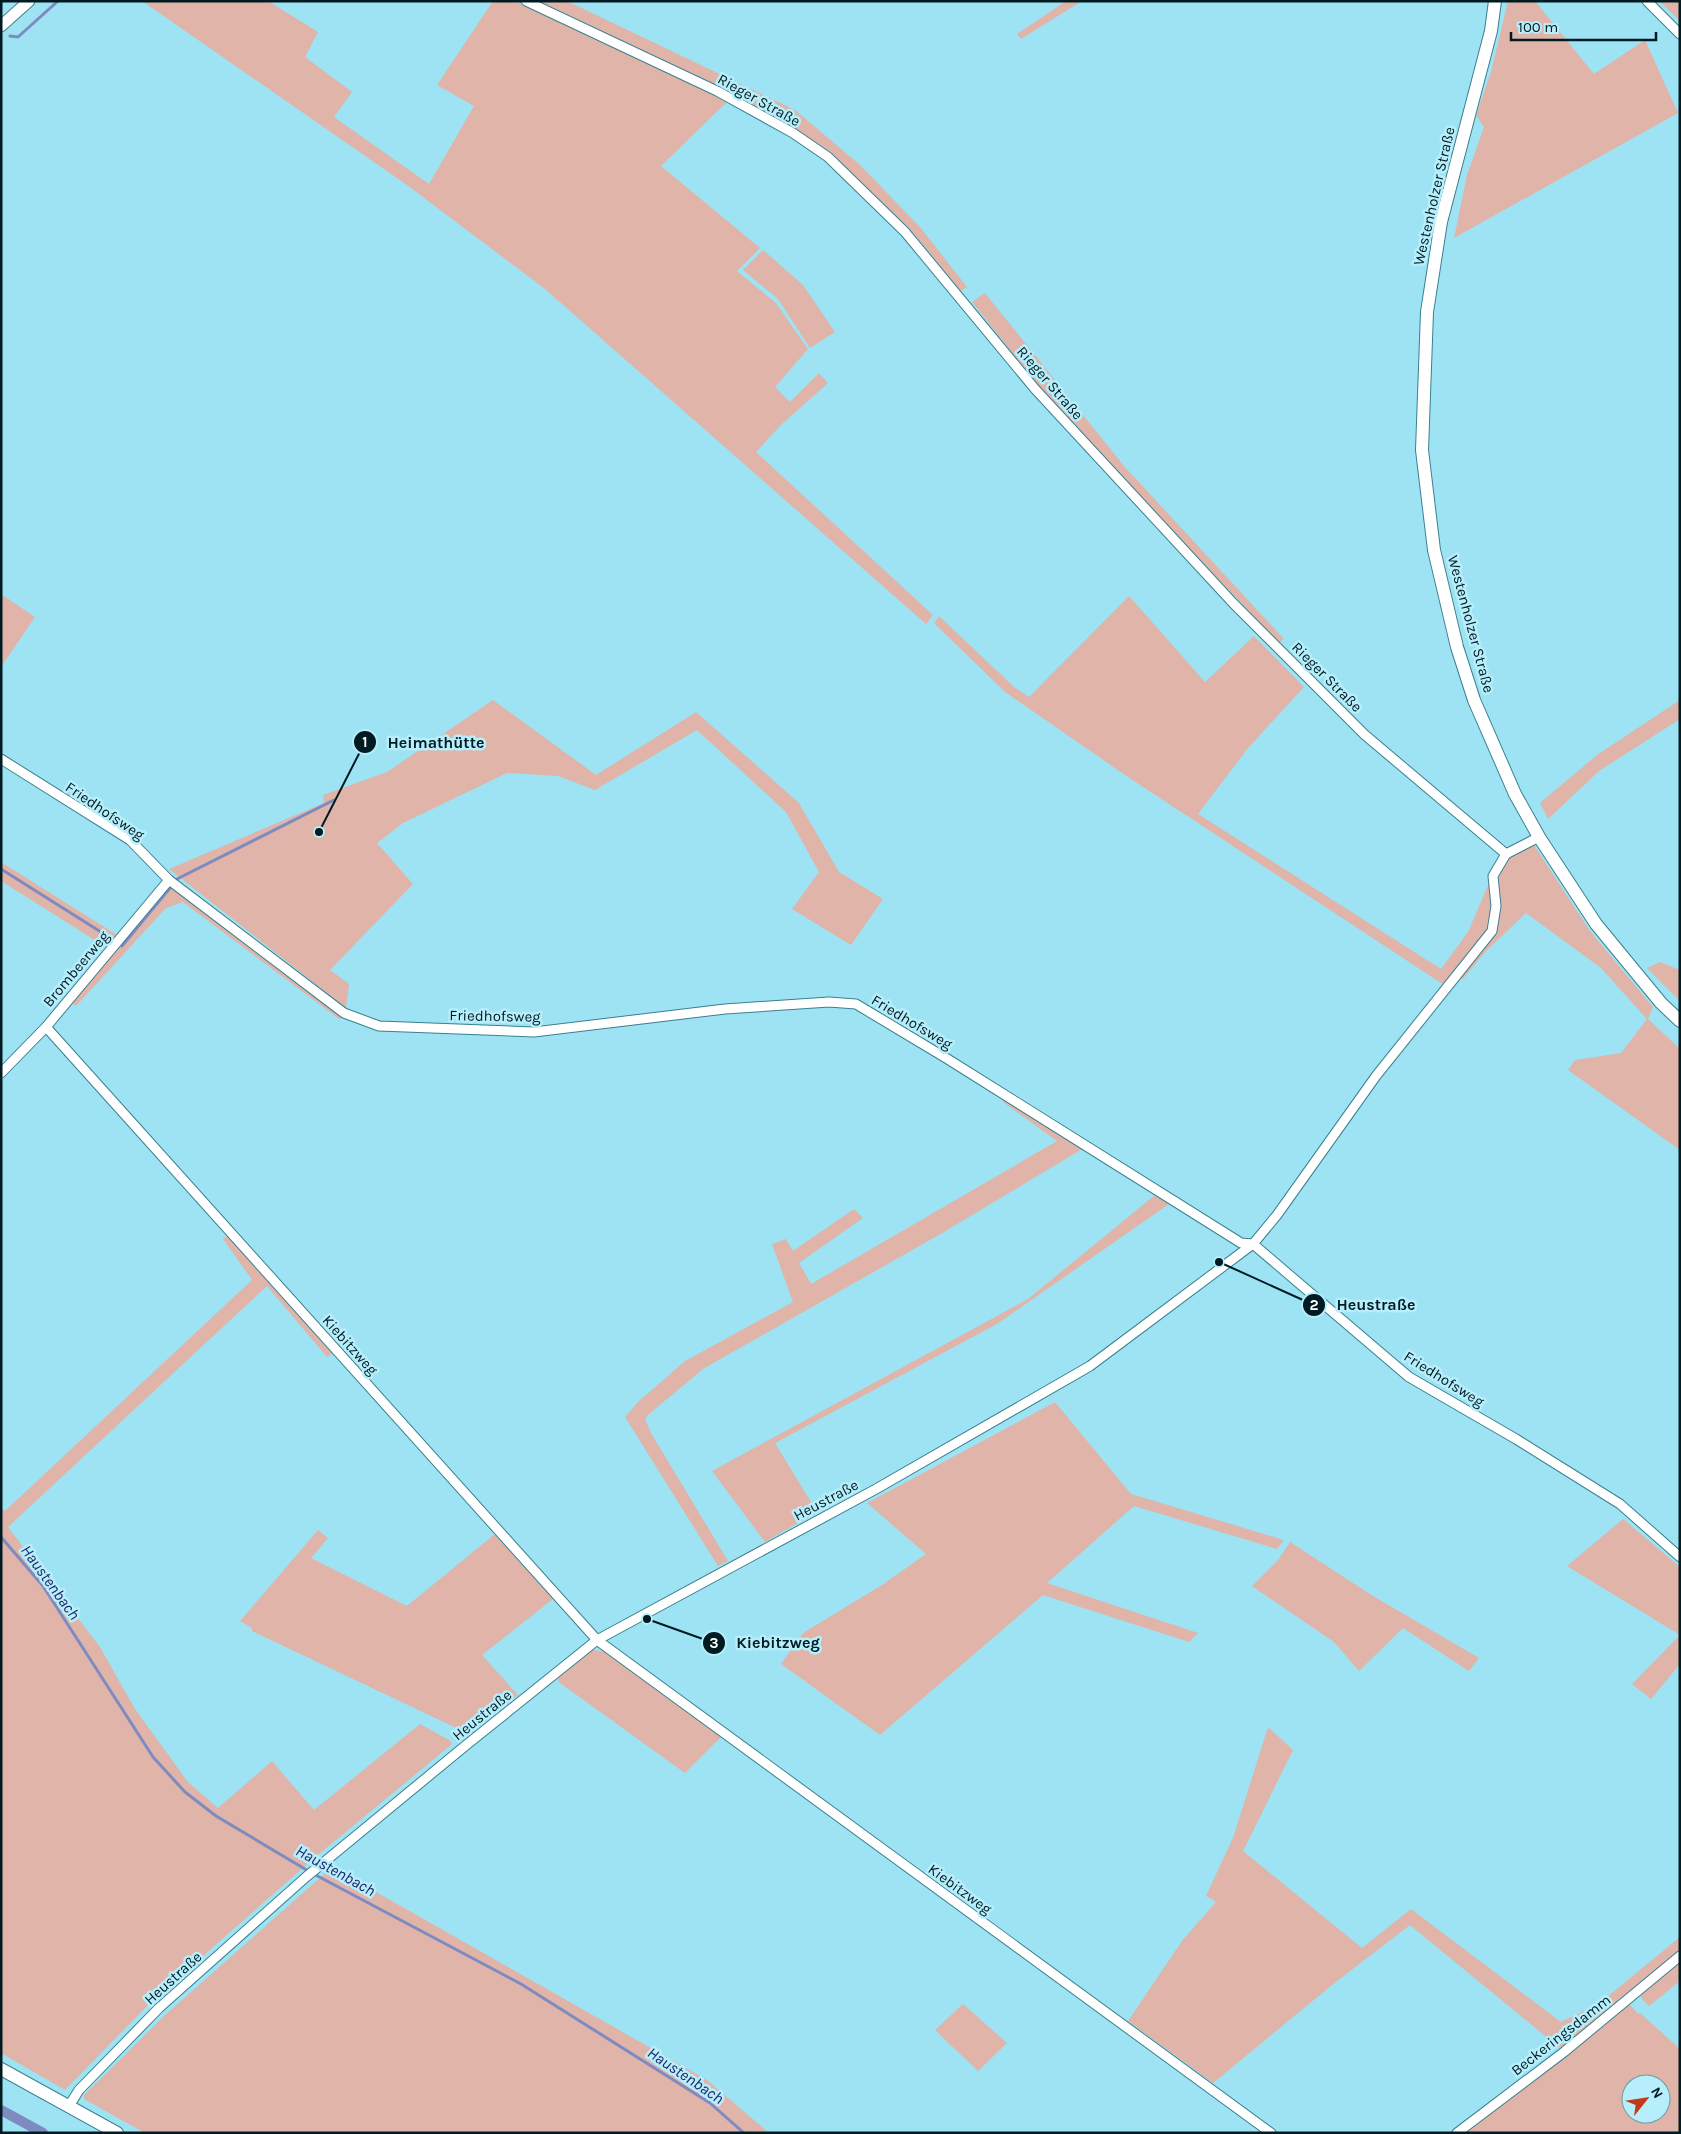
<svg xmlns="http://www.w3.org/2000/svg" width="1681" height="2134" font-family="Karla,sans-serif">
<rect width="100%" height="100%" fill="#9de3f3"/>
<g fill="#e0b4a9" fill-rule="evenodd">
<polygon points="142,1 268,1 318,32 305,57 352,92 334,117 429,184 474,106 437,85 493,1 515,1 728,101 661,166 760,248 737,271 776,303 808,349 775,387 790,402 819,373 828,383 782,424 756,452 933,615 926,624 545,289 407,185"/>
<polygon points="535,1 567,1 795,110 860,165 920,227 967,287 961,291 913,233 832,153 796,129 720,87"/>
<polygon points="1066,1 1082,1 1021,39 1017,34"/>
<polygon points="1508,1 1535,1 1594,74 1645,40 1678,113 1454,238 1467,175 1484,127 1476,115 1491,72"/>
<polygon points="1659,1 1680,1 1680,21"/>
<polygon points="763,250 803,285 835,332 810,348 778,299 743,270"/>
<polygon points="985,293 1124,466 1284,639 1279,643 1119,474 1039,386 972,302"/>
<polygon points="1,594 35,617 1,667"/>
<polygon points="1129,596 1205,682 1254,636 1304,687 1248,748 1198,814 1441,969 1468,932 1501,855 1513,857 1534,845 1590,931 1653,1007 1648,1019 1680,1049 1680,1150 1568,1070 1575,1060 1621,1053 1647,1019 1601,968 1526,913 1486,951 1463,979 1452,976 1445,984 1441,983 1125,775 1005,692 934,623 939,616 1014,687 1029,697"/>
<polygon points="493,700 596,775 696,712 799,803 839,872 883,899 851,945 792,909 819,872 786,812 697,730 595,790 558,776 507,773 403,823 377,843 413,884 330,970 349,984 346,1008 169,869 324,803 323,795 387,772"/>
<polygon points="1680,700 1680,719 1599,771 1548,819 1540,803 1597,755"/>
<polygon points="1,862 117,935 109,949 1,881"/>
<polygon points="170,882 344,1016 339,1019 183,902 166,908 76,1006 70,1001"/>
<polygon points="1660,962 1680,970 1680,1001 1647,968"/>
<polygon points="1006,1098 1084,1148 944,1232 703,1369 649,1414 645,1419 651,1433 728,1561 718,1566 625,1417 638,1402 685,1361 793,1302 772,1244 786,1239 793,1251 854,1209 863,1218 799,1263 811,1284 1057,1141 1003,1102"/>
<polygon points="1155,1195 1169,1204 997,1324 775,1443 817,1512 765,1542 712,1471 1028,1299"/>
<polygon points="229,1235 333,1353 327,1357 267,1286 8,1527 100,1647 135,1709 188,1782 218,1808 272,1761 314,1810 420,1724 449,1740 452,1744 313,1859 151,2002 65,2090 1,2053 1,1508 5,1511 252,1280 223,1239"/>
<polygon points="1055,1402 1131,1494 1284,1540 1277,1549 1134,1506 1047,1583 1198,1633 1189,1642 1043,1595 880,1735 781,1664 803,1633 882,1585 926,1554 867,1503"/>
<polygon points="1623,1519 1680,1567 1680,1664 1651,1699 1632,1684 1680,1635 1567,1566"/>
<polygon points="318,1530 328,1538 311,1558 407,1606 495,1534 553,1599 482,1655 518,1695 469,1734 252,1631 252,1628 240,1621"/>
<polygon points="1290,1542 1373,1596 1479,1658 1469,1671 1403,1628 1359,1671 1334,1642 1252,1586 1278,1560"/>
<polygon points="592,1650 603,1651 722,1736 685,1773 560,1683 557,1678"/>
<polygon points="1268,1727 1293,1750 1243,1851 1362,1948 1411,1909 1561,2022 1601,2002 1680,1937 1680,1951 1561,2049 1410,1925 1332,1985 1213,2083 1128,2021 1182,1941 1216,1902 1206,1896 1233,1838"/>
<polygon points="332,1867 707,2080 769,2133 145,2133 84,2099 84,2095 164,2016"/>
<polygon points="1680,1961 1680,1981 1649,2006 1641,1998 1642,1992"/>
<polygon points="963,2004 1007,2043 978,2071 935,2030"/>
<path d="M 1627,2004 L 1630,2005 L 1638,2014 L 1640,2013 L 1680,2049 L 1680,2133 L 1464,2133 ZM 1631,2084 L 1661,2084 L 1661,2114 L 1631,2114 Z"/>
</g>
<g fill="none" stroke-linecap="round" stroke-linejoin="round">
<g stroke="#7e8bc1" stroke-width="3">
<polyline points="10,36 18,37 58,1"/>
<polyline points="1,869 112,939"/>
<polyline points="177,879 334,800"/>
<polyline points="122,946 170,888"/>
<polyline points="1,1537 43,1586 153,1757 185,1792 216,1816 310,1872 521,1984 710,2103 744,2133"/>
</g>
<polyline stroke="#7e8bc1" stroke-width="10" points="1,2110 43,2133"/>
<g stroke="#3a808e" stroke-width="11">
<g id="minor">
<polyline points="526,1 717,91 793,133 828,157 905,232 1035,389 1233,603 1365,735 1506,854"/>
<polyline points="1647,1 1680,34"/>
<polyline points="1,759 130,840 169,880 344,1013 379,1026 534,1032 725,1009 829,1002 856,1004 946,1058 1241,1243 1253,1244 1409,1377 1516,1439 1620,1504 1680,1557"/>
<polyline points="1506,854 1539,837"/>
<polyline points="46,1027 597,1640 1271,2133"/>
<polyline points="1,1073 46,1027 169,880"/>
<polyline points="69,2106 79,2090 159,2008 306,1877 465,1746 597,1640 876,1489 1090,1366 1253,1244 1277,1215 1376,1076 1492,931 1496,906 1493,876 1506,854"/>
<polyline points="1457,2133 1564,2052 1680,1956"/>
</g>
</g>
<g stroke="#3a808e" stroke-width="13">
<polyline id="tertiary" points="1,26 29,1"/>
</g>
<g stroke="#3a808e" stroke-width="14">
<g id="secondary">
<polyline points="1495,1 1491,31 1441,222 1427,312 1422,450 1434,550 1457,647 1474,700 1515,794 1539,837 1596,924 1661,1003 1680,1021"/>
<polyline points="1,2069 117,2133"/>
</g>
</g>
<use href="#minor" stroke="#fff" stroke-width="9"/>
<use href="#tertiary" stroke="#fff" stroke-width="11"/>
<use href="#secondary" stroke="#fff" stroke-width="12"/>
</g>
<g text-anchor="middle" stroke-width="5" stroke-linejoin="round" paint-order="stroke">
<g font-size="15" fill="#001b21" stroke="#b7eefb">
<text transform="translate(759 100) rotate(29)" y="5">Rieger Straße</text>
<text transform="translate(1434 196) rotate(-77)" y="5">Westenholzer Straße</text>
<text transform="translate(1050 383) rotate(49)" y="5">Rieger Straße</text>
<text transform="translate(1471 624) rotate(75)" y="5">Westenholzer Straße</text>
<text transform="translate(1327 677) rotate(45)" y="5">Rieger Straße</text>
<text transform="translate(105 811) rotate(34)" y="5">Friedhofsweg</text>
<text transform="translate(76 969) rotate(-50)" y="5">Brombeerweg</text>
<text transform="translate(495 1016) rotate(1)" y="5">Friedhofsweg</text>
<text transform="translate(912 1022) rotate(31)" y="5">Friedhofsweg</text>
<text transform="translate(350 1345) rotate(48)" y="5">Kiebitzweg</text>
<text transform="translate(1444 1379) rotate(32)" y="5">Friedhofsweg</text>
<text transform="translate(826 1500) rotate(-28)" y="5">Heustraße</text>
<text transform="translate(482 1715) rotate(-39)" y="5">Heustraße</text>
<text transform="translate(960 1889) rotate(36)" y="5">Kiebitzweg</text>
<text transform="translate(173 1978) rotate(-42)" y="5">Heustraße</text>
<text transform="translate(1561 2035) rotate(-38)" y="5">Beckeringsdamm</text>
</g>
<g font-size="16" font-style="italic" fill="#212768" stroke="#b7eefb">
<text transform="translate(51 1582) rotate(54)" y="6">Haustenbach</text>
<text transform="translate(336 1870) rotate(29)" y="6">Haustenbach</text>
<text transform="translate(686 2075) rotate(34)" y="6">Haustenbach</text>
</g>
</g>
<path fill="none" stroke="#001b21" stroke-width="2" d="M319 832L365 742M1219 1262L1314 1305M647 1619L714 1643"/>
<g fill="#001b21" stroke="#b7eefb" stroke-width="2">
<circle cx="319" cy="832" r="5"/>
<circle cx="1219" cy="1262" r="5"/>
<circle cx="647" cy="1619" r="5"/>
<circle cx="365" cy="742" r="12"/>
<circle cx="1314" cy="1305" r="12"/>
<circle cx="714" cy="1643" r="12"/>
</g>
<g font-size="15" text-anchor="middle" font-weight="bold" fill="#fff">
<text x="365" y="747">1</text>
<text x="1314" y="1310">2</text>
<text x="714" y="1648">3</text>
</g>
<g font-size="16" text-anchor="middle" font-weight="bold" fill="#001b21" stroke="#b7eefb" stroke-width="5" stroke-linejoin="round" paint-order="stroke">
<text x="436" y="748">Heimathütte</text>
<text x="1376" y="1310">Heustraße</text>
<text x="778" y="1648">Kiebitzweg</text>
</g>
<rect width="1681" height="2134" fill="none" stroke="#001b21" stroke-width="5"/>
<g transform="translate(1646 2099) rotate(60)"><circle r="24" fill="#b7eefb" stroke="#6e9aa4"/>
<path d="M0-4L9 19L0 12L-9 19Z" fill="#c23819"/>
<text y="-8" font-size="14" font-weight="bold" text-anchor="middle" fill="#001b21">N</text>
</g>
<path d="M1511 32v8h145v-8" fill="none" stroke="#001b21" stroke-width="2.5"/>
<text x="1518" y="32" font-size="15" fill="#001b21" stroke="#b7eefb" stroke-width="4" paint-order="stroke">100 m</text>
</svg>
